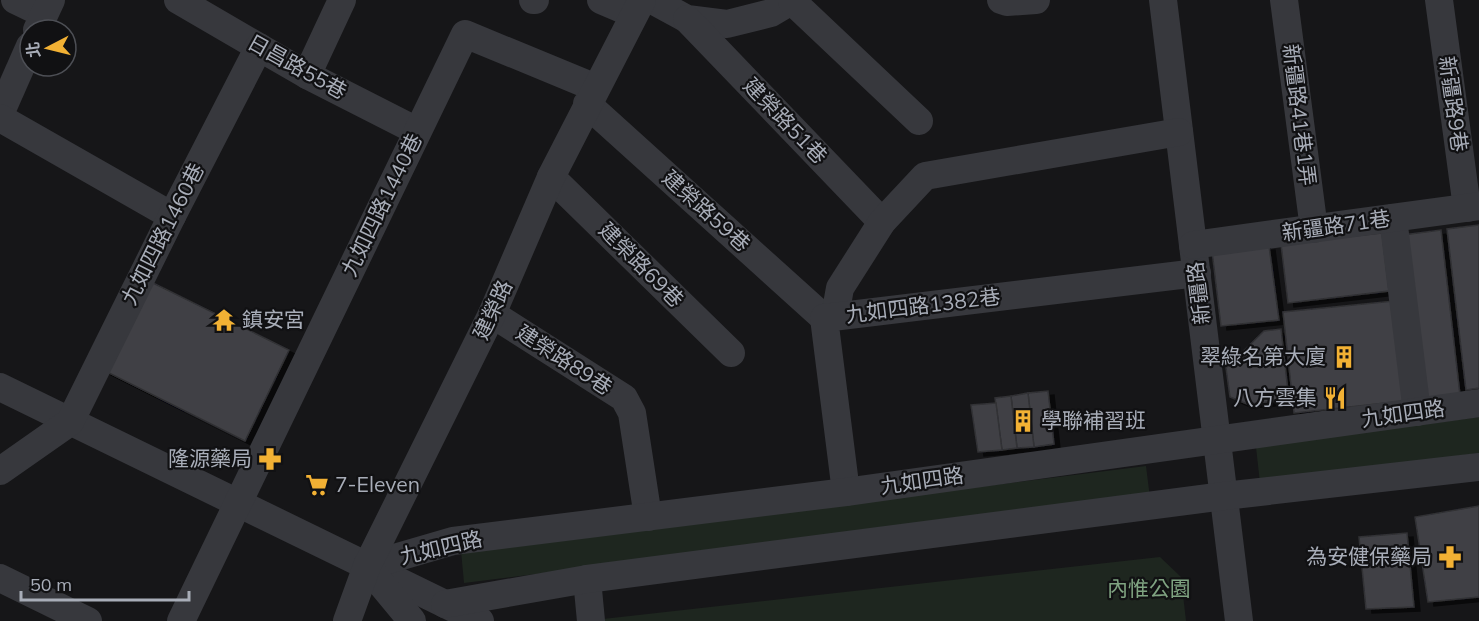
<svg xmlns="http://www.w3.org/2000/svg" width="1479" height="621" font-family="Mulish,'Noto Sans TC',sans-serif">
<defs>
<filter id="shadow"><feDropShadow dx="6" dy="4" stdDeviation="0" flood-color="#0009"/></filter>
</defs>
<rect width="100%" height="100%" fill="#161618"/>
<g fill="#1e261f">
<polygon points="1479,417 1479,453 1260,483 1256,447"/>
<polygon points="1146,466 1150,498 464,583 461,551"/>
<polygon points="1160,557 1181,577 1186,621 603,621 603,619"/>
</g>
<g fill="#404145" stroke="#303034" stroke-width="1.5" filter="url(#shadow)">
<polygon points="1479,225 1479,388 1466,390 1447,229"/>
<polygon points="1441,230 1460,395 1423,399 1403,235"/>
<polygon points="1382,233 1389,291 1288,303 1281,244"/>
<polygon points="1269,246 1279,320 1221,326 1212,251"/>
<polygon points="149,281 289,350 245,441 105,371"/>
<polygon points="1394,301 1404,401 1294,413 1283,312"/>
<polygon points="1281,329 1289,400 1247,404 1230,397 1226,368 1264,331"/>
<polygon points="1048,391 1054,444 1034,447 1028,393"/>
<polygon points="1028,393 1034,447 1017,448 1011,396"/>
<polygon points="1011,396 1017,448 1002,450 995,398"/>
<polygon points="996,403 1002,450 978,452 971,405"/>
<polygon points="1479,506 1479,597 1428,602 1415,517"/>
<polygon points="1407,533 1414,607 1366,609 1359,537"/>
</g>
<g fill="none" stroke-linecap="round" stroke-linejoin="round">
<g stroke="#37383d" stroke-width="28">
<polyline points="15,0 44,14"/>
<polyline points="178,0 307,75 417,131"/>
<polyline points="533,0 535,0"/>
<polyline points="601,0 634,14"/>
<polyline points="652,0 687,19 727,24 771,13 793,0"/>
<polyline points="1001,0 1007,2 1036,0"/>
<polyline points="1163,0 1239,621"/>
<polyline points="1284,0 1314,229"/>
<polyline points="1439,0 1467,208"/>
<polyline points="792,1 919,121"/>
<polyline points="687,19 882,222"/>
<polyline points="37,30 51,0"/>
<polyline points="307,75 342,0"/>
<polyline points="587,104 824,318"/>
<polyline points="0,114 30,46"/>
<polyline points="0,118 172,216"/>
<polyline points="551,177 731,353"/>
<polyline points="1393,218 1417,412"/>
<polyline points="1193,245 1479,206"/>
<polyline points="492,314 624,398 632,413 648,517"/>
<polyline points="835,316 840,288 882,222 925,176 1179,132"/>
<polyline points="0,387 480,621"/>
<polyline points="0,471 70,422 172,216 259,47"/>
<polyline points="846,492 824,318 1197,273"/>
<polyline points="367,566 453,541 846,492 1479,403"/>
<polyline points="374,575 412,621"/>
<polyline points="0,578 88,621"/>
<polyline points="587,579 591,621"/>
<polyline points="445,604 587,579 1224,496 1479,467"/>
<polyline points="181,621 465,34 596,88"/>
<polyline points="347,621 367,566 492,314 551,177 642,0"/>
</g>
</g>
<defs>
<g id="temple-bare" transform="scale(1.8)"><path d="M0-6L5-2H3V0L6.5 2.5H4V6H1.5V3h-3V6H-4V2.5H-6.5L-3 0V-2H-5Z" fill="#f2b134" stroke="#111113" stroke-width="2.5" paint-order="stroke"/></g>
<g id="building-bare" transform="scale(1.8)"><path d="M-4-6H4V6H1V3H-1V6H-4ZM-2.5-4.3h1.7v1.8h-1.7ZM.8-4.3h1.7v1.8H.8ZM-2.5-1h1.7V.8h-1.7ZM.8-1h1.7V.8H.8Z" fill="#f2b134" stroke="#111113" stroke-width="2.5" paint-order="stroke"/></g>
<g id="restaurant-bare" transform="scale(1.8)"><path d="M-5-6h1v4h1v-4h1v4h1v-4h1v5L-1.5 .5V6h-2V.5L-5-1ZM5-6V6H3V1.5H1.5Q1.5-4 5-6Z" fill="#f2b134" stroke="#111113" stroke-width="2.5" paint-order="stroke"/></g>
<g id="pharmacy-bare" transform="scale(1.8)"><path d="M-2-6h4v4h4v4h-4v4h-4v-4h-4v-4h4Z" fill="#f2b134" stroke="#111113" stroke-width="2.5" paint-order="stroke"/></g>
<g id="supermarket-bare" transform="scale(1.8)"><path d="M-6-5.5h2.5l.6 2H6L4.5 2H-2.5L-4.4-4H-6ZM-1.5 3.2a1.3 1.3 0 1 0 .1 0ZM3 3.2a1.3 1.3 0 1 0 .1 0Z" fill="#f2b134" stroke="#111113" stroke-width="2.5" paint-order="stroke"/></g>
</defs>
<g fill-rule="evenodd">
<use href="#temple-bare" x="224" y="320"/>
<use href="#building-bare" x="1344" y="357"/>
<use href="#restaurant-bare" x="1335" y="398"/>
<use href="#building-bare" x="1023" y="421"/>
<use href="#pharmacy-bare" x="270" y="459"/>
<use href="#supermarket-bare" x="317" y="485"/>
<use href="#pharmacy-bare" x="1450" y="557"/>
</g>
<g text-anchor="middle" stroke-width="4.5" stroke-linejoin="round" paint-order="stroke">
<g font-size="21" fill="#a8adb8" stroke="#111113">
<text transform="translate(297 67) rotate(29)" y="7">日昌路55巷</text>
<text transform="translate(1453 104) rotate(82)" y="7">新疆路9巷</text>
<text transform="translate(1299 115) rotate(83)" y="7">新疆路41巷1弄</text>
<text transform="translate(785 121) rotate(46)" y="7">建榮路51巷</text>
<text transform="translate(382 205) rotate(-64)" y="7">九如四路1440巷</text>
<text transform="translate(706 211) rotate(42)" y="7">建榮路59巷</text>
<text transform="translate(1336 226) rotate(-8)" y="7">新疆路71巷</text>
<text transform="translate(163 234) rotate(-63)" y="7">九如四路1460巷</text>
<text transform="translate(641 265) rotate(45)" y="7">建榮路69巷</text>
<text transform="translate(1199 293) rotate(-97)" y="7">新疆路</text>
<text transform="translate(923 306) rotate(-7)" y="7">九如四路1382巷</text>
<text transform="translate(493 310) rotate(-65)" y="7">建榮路</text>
<text transform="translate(564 360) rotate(33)" y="7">建榮路89巷</text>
<text transform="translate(1403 414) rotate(-8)" y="7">九如四路</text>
<text transform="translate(922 481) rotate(-8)" y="7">九如四路</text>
<text transform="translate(441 548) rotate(-13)" y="7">九如四路</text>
</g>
<g font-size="21" fill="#a8adb8" stroke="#111113" text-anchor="end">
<text x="242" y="327" text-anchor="start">鎮安宮</text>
<text x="1326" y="364">翠綠名第大廈</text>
<text x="1317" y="405">八方雲集</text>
<text x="1041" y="428" text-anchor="start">學聯補習班</text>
<text x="252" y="466">隆源藥局</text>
<text x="335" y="492" text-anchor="start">7-Eleven</text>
<text x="1432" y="564">為安健保藥局</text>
</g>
<g font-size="21" fill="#7fa381" stroke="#111113">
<text x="1149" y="596">內惟公園</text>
</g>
</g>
<g transform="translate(48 48) rotate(263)"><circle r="28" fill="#111113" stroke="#4d4f55" stroke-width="1.5"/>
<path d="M0-4.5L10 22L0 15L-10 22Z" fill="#f2b134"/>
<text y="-9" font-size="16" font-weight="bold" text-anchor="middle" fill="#a8adb8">北</text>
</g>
<path d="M21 591v9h168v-9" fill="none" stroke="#a8adb8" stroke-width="3"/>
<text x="30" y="591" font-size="18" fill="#a8adb8" stroke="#111113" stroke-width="4.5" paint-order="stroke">50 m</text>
</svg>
